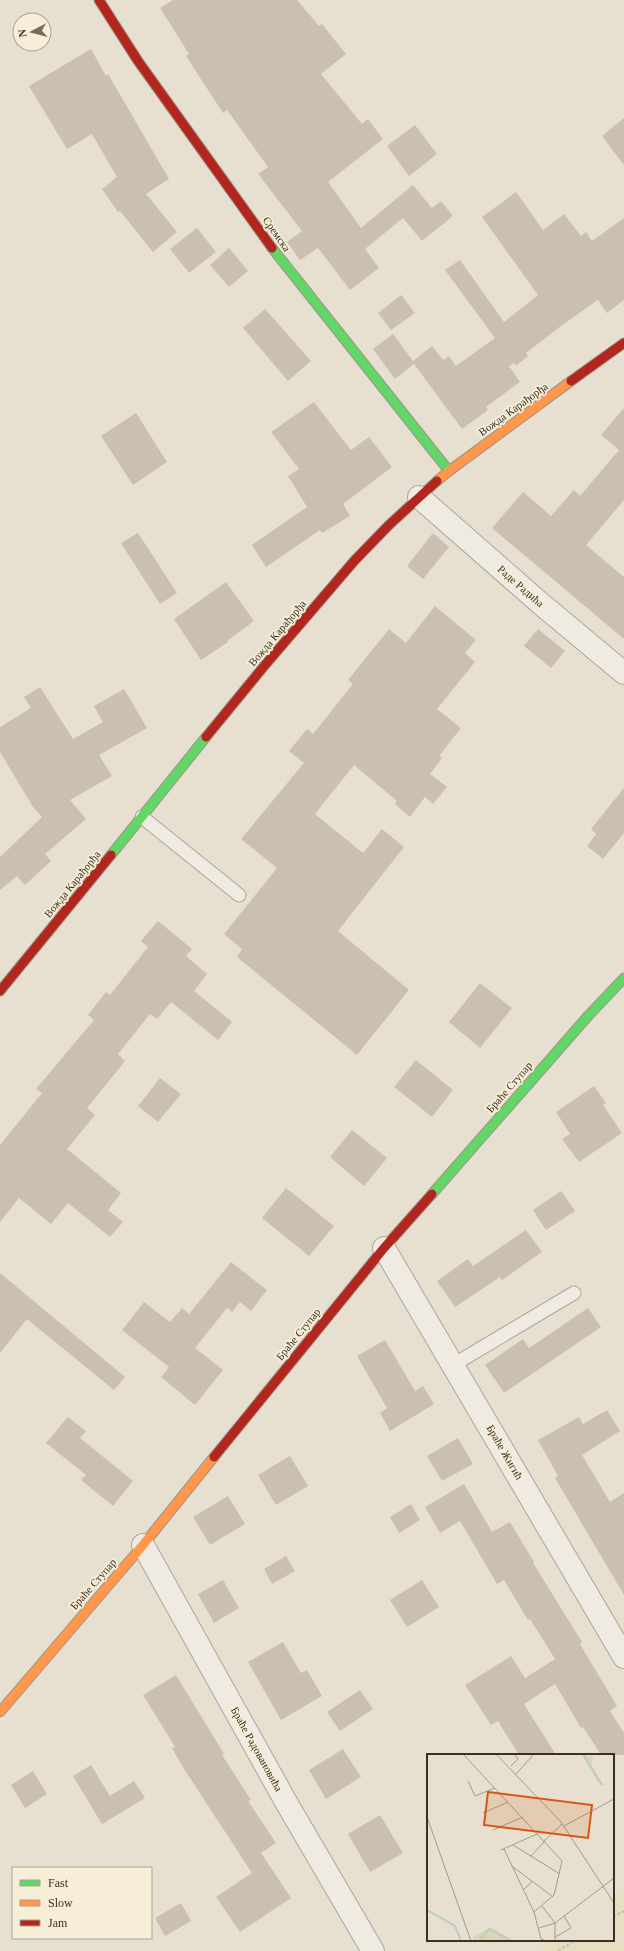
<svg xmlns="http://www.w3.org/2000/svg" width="624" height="1951" font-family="'Times New Roman',serif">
<rect width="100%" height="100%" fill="#e7e0d1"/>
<polygon fill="#e6dfc2" points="624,1890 624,1951 535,1951 551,1940 613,1940 613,1898"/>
<g fill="#cbbfb2">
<polygon points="173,0 297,0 319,26 322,24 346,54 321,74 362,124 368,119 383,139 328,182 361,228 413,185 432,208 441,201 453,216 422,241 403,218 365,249 379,268 350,290 318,248 300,260 287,242 302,231 258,174 268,167 227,110 223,113 186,56 189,54 160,8"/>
<polygon points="91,49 106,76 108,74 169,179 146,194 177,232 153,252 120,211 118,212 102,189 117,177 92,134 67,149 29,86"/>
<polygon points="624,118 624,165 602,136"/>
<polygon points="415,125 437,154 409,176 387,146"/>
<polygon points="516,192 543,230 564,214 581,236 586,232 592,241 624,218 624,300 607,313 598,300 561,326 526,353 528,356 516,366 514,363 509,366 520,382 486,407 488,410 462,429 414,364 395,379 373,349 393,334 413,361 432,346 443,360 449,356 456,366 495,338 445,270 460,260 504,322 538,295 482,217"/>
<polygon points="197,228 216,252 189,273 170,249"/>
<polygon points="229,248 248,271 229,287 210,265"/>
<polygon points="401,295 415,313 391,330 378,313"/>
<polygon points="265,309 311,361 288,381 243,328"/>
<polygon points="314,402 351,450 369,437 392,467 343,504 350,516 322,533 320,530 266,567 252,545 307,507 288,476 299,469 271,432"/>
<polygon points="624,408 624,500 586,545 624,577 624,639 492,528 523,492 551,516 574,490 580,496 619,450 601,435"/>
<polygon points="136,413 167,462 133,485 101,436"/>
<polygon points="138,533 177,593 160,604 121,543"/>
<polygon points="433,533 449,547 423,579 407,566"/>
<polygon points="226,582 254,621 227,641 228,642 201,660 174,619"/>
<polygon points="435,606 476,640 465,653 475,662 437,709 461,728 439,756 442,758 430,774 447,787 433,804 425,797 410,817 395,804 397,801 354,765 315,814 363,853 382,829 404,847 338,931 409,990 357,1055 237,957 242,949 224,934 277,868 241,839 304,763 289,751 307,729 313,734 353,684 348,680 389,629 406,643"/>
<polygon points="538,629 565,651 551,668 524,646"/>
<polygon points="40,687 73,739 103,722 94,706 124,689 147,728 99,755 112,776 70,800 86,819 45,854 51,861 25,885 17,876 0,890 0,857 42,817 33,807 0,752 0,727 31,708 24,697"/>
<polygon points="624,788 624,833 603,859 587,846 596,834 591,829"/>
<polygon points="158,921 192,949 186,956 207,974 194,991 232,1022 218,1040 171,1002 157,1019 150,1014 118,1054 125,1061 87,1108 95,1115 67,1149 121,1193 108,1210 123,1222 110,1237 68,1203 51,1224 19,1198 0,1222 0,1145 42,1093 36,1089 94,1020 88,1015 106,992 110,995 148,947 141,941"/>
<polygon points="480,983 512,1008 480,1048 449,1022"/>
<polygon points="416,1060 453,1090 432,1117 394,1087"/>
<polygon points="160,1078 181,1094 158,1122 138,1106"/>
<polygon points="594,1086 606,1103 603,1105 622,1133 579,1162 562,1139 570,1134 556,1112"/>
<polygon points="352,1130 387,1158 364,1186 330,1157"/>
<polygon points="286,1188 334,1226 309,1256 262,1218"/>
<polygon points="561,1191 575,1211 546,1230 533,1210"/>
<polygon points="526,1230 542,1252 502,1280 500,1277 455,1307 437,1281 468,1259 473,1266"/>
<polygon points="231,1262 267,1290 251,1311 240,1302 232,1312 227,1308 195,1348 223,1370 195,1405 161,1377 169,1367 122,1330 144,1302 170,1322 182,1308 189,1314"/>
<polygon points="0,1273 125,1377 114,1390 27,1319 0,1353"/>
<polygon points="588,1308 601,1327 504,1393 485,1365 523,1339 529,1348"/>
<polygon points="385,1340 415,1391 423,1386 434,1404 390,1431 380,1413 387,1408 357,1356"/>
<polygon points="607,1410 620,1431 582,1455 610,1502 624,1493 624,1595 555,1478 558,1476 538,1440 579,1417 583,1424"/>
<polygon points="68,1417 86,1431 80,1438 133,1481 113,1506 81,1480 86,1475 46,1443"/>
<polygon points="458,1438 473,1464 442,1481 427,1456"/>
<polygon points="290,1456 308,1486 276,1505 258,1475"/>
<polygon points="464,1484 492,1532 510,1522 534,1562 533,1563 582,1642 580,1644 617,1706 610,1711 624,1733 624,1755 601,1755 583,1727 581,1728 555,1684 524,1704 556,1755 519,1755 498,1721 491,1725 465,1685 511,1656 525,1678 555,1659 530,1619 528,1620 504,1580 497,1584 460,1521 440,1533 425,1507"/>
<polygon points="228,1496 245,1524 210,1545 193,1517"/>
<polygon points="411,1504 420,1520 399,1533 390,1517"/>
<polygon points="286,1556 295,1571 272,1584 264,1569"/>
<polygon points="223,1580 239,1608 214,1623 198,1594"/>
<polygon points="422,1580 439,1607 407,1627 390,1600"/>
<polygon points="283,1642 301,1673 307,1670 322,1696 281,1720 248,1662"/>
<polygon points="176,1675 224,1754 222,1755 251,1800 248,1801 276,1843 261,1853 291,1898 240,1932 216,1897 252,1873 184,1769 172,1748 175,1747 143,1695"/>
<polygon points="360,1690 373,1709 340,1731 327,1712"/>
<polygon points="343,1749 361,1777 326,1799 309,1770"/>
<polygon points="91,1765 110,1796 134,1781 145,1798 102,1824 73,1776"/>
<polygon points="33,1771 47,1794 25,1808 11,1785"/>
<polygon points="380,1815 403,1853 370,1872 348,1834"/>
<polygon points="181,1903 191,1921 165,1936 155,1918"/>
</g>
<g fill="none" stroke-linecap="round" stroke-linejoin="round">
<g stroke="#ada599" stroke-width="15">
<g id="lane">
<polyline points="142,817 239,895"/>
<polyline points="453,1365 574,1293"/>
</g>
</g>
<g stroke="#ada599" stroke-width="24">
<g id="street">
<polyline points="419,497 540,603 624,673"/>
<polyline points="384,1248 624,1657"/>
<polyline points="143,1545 286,1802 373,1951"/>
</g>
</g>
<g stroke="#9c958a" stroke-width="11">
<g id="fast">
<polyline points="272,248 449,471"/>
<polyline points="111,855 206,737"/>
<polyline points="432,1194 588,1016 624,978"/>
</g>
</g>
<g stroke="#9c958a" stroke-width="11">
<g id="slow">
<polyline points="437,481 449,471 571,381"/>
<polyline points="0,1712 143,1545 214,1457"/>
</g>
</g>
<g stroke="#9c958a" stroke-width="11">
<g id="jam">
<polyline points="99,0 138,61 272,248"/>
<polyline points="571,381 624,343"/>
<polyline points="206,737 265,665 355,560 389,525 437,481"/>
<polyline points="0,991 111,855"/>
<polyline points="214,1457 384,1248 432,1194"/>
</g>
</g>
<g stroke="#c8c2b9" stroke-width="2.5" stroke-dasharray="3 2" stroke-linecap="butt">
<polyline points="613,1917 624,1911"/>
<polyline points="558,1951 575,1940"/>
</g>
<use href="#lane" stroke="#efebe3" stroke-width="13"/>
<use href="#street" stroke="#efebe3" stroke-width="22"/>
<use href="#fast" stroke="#63d668" stroke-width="9"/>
<use href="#slow" stroke="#ff974d" stroke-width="9"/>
<use href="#jam" stroke="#b3261e" stroke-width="9"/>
</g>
<g text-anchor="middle" stroke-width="3.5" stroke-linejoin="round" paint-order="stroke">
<g font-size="11" fill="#3d2e20" stroke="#f7eed8">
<text transform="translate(277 234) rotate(55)" y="4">Сремска</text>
<text transform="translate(513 409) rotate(-36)" y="4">Вожда Карађорђа</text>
<text transform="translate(521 586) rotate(41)" y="4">Раде Радића</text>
<text transform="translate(277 633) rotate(-50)" y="4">Вожда Карађорђа</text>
<text transform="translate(72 884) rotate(-51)" y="4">Вожда Карађорђа</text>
<text transform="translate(509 1087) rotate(-49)" y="4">Браће Ступар</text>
<text transform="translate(298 1334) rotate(-51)" y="4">Браће Ступар</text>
<text transform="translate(505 1452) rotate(60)" y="4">Браће Жигић</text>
<text transform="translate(93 1584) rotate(-49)" y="4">Браће Ступар</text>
<text transform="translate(257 1749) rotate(61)" y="4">Браће Радовановића</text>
</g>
</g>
<g transform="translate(427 1754)">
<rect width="187" height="187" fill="#e7e0d1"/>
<path d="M 154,0 L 166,3 L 164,11 L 177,32 L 171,28 ZM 62,174 L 65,174 L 88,187 L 47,187 L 46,183 Z" fill="#d6d7b3"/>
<path fill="none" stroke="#bcccc2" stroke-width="2" d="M 156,0 L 175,31M 0,156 L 28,172 L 34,187M 52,187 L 62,175 L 85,187"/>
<path fill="none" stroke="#a3998a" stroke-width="1" d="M 36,0 L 135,107 L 127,141 L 107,158M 69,0 L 134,68 L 187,149M 84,12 L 91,5 L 87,0M 89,20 L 107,0M 41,27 L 48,42 L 68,34M 56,59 L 81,48M 0,63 L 44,187M 137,72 L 187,45M 66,76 L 96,63M 117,87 L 135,70M 86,91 L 133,120M 77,95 L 107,158 L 114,185 L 120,187M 74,96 L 110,80M 104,102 L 117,88M 86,113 L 126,143M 97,135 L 106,127M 115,152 L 128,169 L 128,187M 112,174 L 128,169 L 187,124M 128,183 L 144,174 L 137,162"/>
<path fill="#d7550e" fill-opacity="0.15" stroke="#d7550e" stroke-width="2" d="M 61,38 L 165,51 L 161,84 L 57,71 Z"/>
<rect width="187" height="187" fill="none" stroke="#3d2e20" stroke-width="2"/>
</g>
<rect x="12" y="1867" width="140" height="72" fill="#f7eed8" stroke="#ada18e"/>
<rect x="20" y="1880" width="20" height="6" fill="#63d668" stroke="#ada18e"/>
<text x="48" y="1887" font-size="12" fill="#3d2e20">Fast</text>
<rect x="20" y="1900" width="20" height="6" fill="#ff974d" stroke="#ada18e"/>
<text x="48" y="1907" font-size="12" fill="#3d2e20">Slow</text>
<rect x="20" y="1920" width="20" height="6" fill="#b3261e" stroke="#ada18e"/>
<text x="48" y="1927" font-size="12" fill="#3d2e20">Jam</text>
<g transform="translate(32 32) rotate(263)"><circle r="19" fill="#f7eed8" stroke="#ada18e"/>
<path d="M0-3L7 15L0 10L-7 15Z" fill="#786c5e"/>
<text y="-6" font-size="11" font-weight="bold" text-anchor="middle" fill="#3d2e20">N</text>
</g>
</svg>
